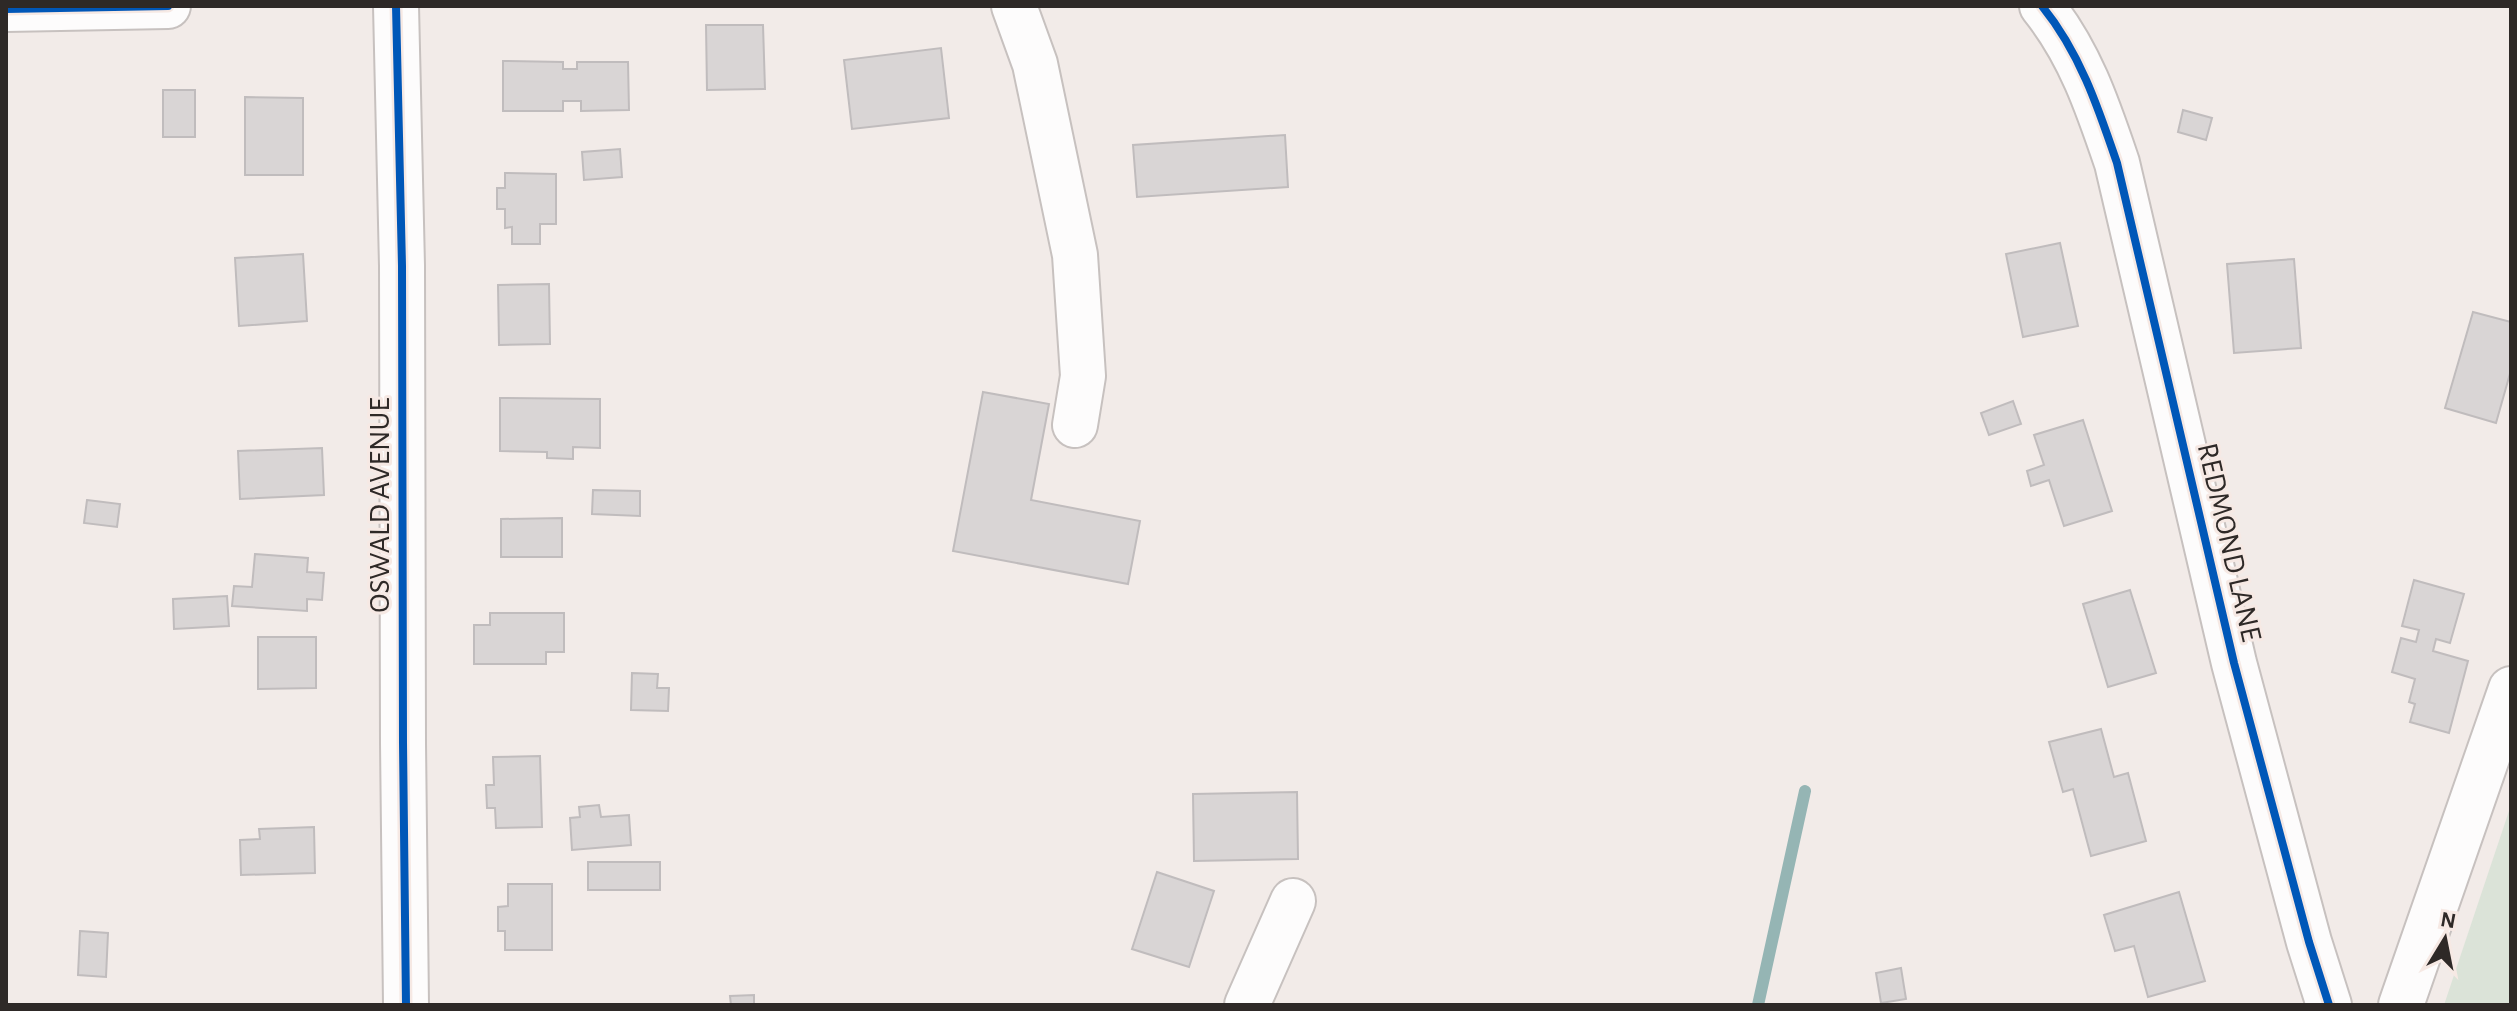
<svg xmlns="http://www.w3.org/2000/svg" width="2517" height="1011" font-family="'Alegreya Sans',sans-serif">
<rect width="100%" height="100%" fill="#f2ebe8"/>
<polygon fill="#dbe3d8" points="2511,805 2511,1005 2444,1005 2448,993"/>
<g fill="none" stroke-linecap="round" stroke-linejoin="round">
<polyline stroke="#95b5b4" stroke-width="12" points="1758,1005 1805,791"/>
</g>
<g fill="#d9d5d5" stroke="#c0bcbd" stroke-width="2">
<polygon points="706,25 763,25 765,89 707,90"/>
<polygon points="941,48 949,118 852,129 844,60"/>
<polygon points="503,61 563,62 563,69 577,69 577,62 628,62 629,110 581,111 581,101 563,101 563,111 503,111"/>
<rect x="163" y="90" width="32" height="47"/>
<polygon points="245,97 303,98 303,175 245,175"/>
<polygon points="2183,110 2212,118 2206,140 2178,132"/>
<polygon points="1285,135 1288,187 1137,197 1133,145"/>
<polygon points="620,149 622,177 584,180 582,152"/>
<polygon points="505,173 556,174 556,224 540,224 540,244 512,244 512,227 505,228 505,209 497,209 497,188 505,188"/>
<polygon points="2060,243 2078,326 2023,337 2006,254"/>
<polygon points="303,254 307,321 239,326 235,258"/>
<polygon points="2294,259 2301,348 2234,353 2227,264"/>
<polygon points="549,284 550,344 499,345 498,285"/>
<polygon points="2473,312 2511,322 2511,370 2496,423 2445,408"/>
<polygon points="983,392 1049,404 1031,500 1140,521 1128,584 953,551"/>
<polygon points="500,398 600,399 600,448 573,447 573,459 547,458 547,452 500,451"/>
<polygon points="2013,401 2021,424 1989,435 1981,413"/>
<polygon points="2083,420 2112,511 2064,526 2049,480 2031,486 2027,471 2044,465 2034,435"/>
<polygon points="322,448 324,495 240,499 238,451"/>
<polygon points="593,490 640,491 640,516 592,514"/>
<polygon points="87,500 120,504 117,527 84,523"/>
<polygon points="562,518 562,557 501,557 501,519"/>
<polygon points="255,554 308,558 307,572 324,573 322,600 307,599 307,611 232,606 234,586 252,587"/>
<polygon points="2414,580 2464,594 2450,643 2436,639 2433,651 2468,661 2449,733 2410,722 2415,704 2409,702 2415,679 2392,672 2401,638 2416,642 2419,630 2402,626"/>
<polygon points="2130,590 2156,673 2108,687 2083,604"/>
<polygon points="227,596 229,626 174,629 173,599"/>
<polygon points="490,613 564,613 564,652 546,652 546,664 474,664 474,625 490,625"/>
<polygon points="258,637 316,637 316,688 258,689"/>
<polygon points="632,673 658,674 657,688 669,688 668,711 631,710"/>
<polygon points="2101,729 2114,777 2128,773 2146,841 2091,856 2073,789 2063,792 2049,742"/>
<polygon points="540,756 542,827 496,828 495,808 487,808 486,785 494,785 493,757"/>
<polygon points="1297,792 1298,859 1194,861 1193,794"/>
<polygon points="599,805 601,817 629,815 631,845 572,850 570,818 580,817 579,807"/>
<polygon points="314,827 315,873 241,875 240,840 260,839 259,829"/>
<rect x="588" y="862" width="72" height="28"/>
<polygon points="1157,872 1214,891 1189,967 1132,949"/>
<polygon points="508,884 552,884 552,950 505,950 505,931 498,931 498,907 508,906"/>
<polygon points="2179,892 2205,981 2148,997 2134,946 2115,951 2104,915"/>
<polygon points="80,931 108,933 106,977 78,975"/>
<polygon points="1901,968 1906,999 1881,1003 1876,973"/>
<polygon points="754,995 754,1005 731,1005 730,996"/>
</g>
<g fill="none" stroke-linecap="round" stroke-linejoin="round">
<g stroke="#c7c1bf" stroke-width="48">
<g id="minor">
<polyline points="396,6 402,266 403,743 406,1005"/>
<polyline points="1014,6 1035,64 1075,255 1083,376 1075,425"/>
<path d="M 2042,6 C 2080,53 2098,107 2117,163 L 2234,663 L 2309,942 L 2329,1005"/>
<polyline points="6,9 168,6"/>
<polyline points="1247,1005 1293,901"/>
<polyline points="2401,1005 2511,689"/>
</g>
</g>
<use href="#minor" stroke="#fdfcfc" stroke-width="44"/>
<g stroke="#f6e9e4" stroke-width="13">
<g id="cycleway">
<polyline points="396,6 402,266 403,743 406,1005"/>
<path d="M 2042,6 C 2080,53 2098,107 2117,163 L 2234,663 L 2309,942 L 2329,1005"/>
<polyline points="6,9 168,6"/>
</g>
</g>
<use href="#cycleway" stroke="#0057b8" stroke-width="8"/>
</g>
<g text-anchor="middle" stroke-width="6" stroke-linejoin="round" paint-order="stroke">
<g font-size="30" fill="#2e2927" stroke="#f6e9e4">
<text transform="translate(379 505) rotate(-90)" y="10">OSWALD AVENUE</text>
<text transform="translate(2230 542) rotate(77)" y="10">REDMOND LANE</text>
</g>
</g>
<rect width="2517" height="1011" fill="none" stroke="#2e2927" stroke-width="16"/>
<g transform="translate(2445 939) rotate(10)" stroke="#f6e9e4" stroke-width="6" paint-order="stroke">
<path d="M0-6L14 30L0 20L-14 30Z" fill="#2e2927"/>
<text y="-12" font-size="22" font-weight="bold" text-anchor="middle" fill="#2e2927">N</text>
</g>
</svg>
